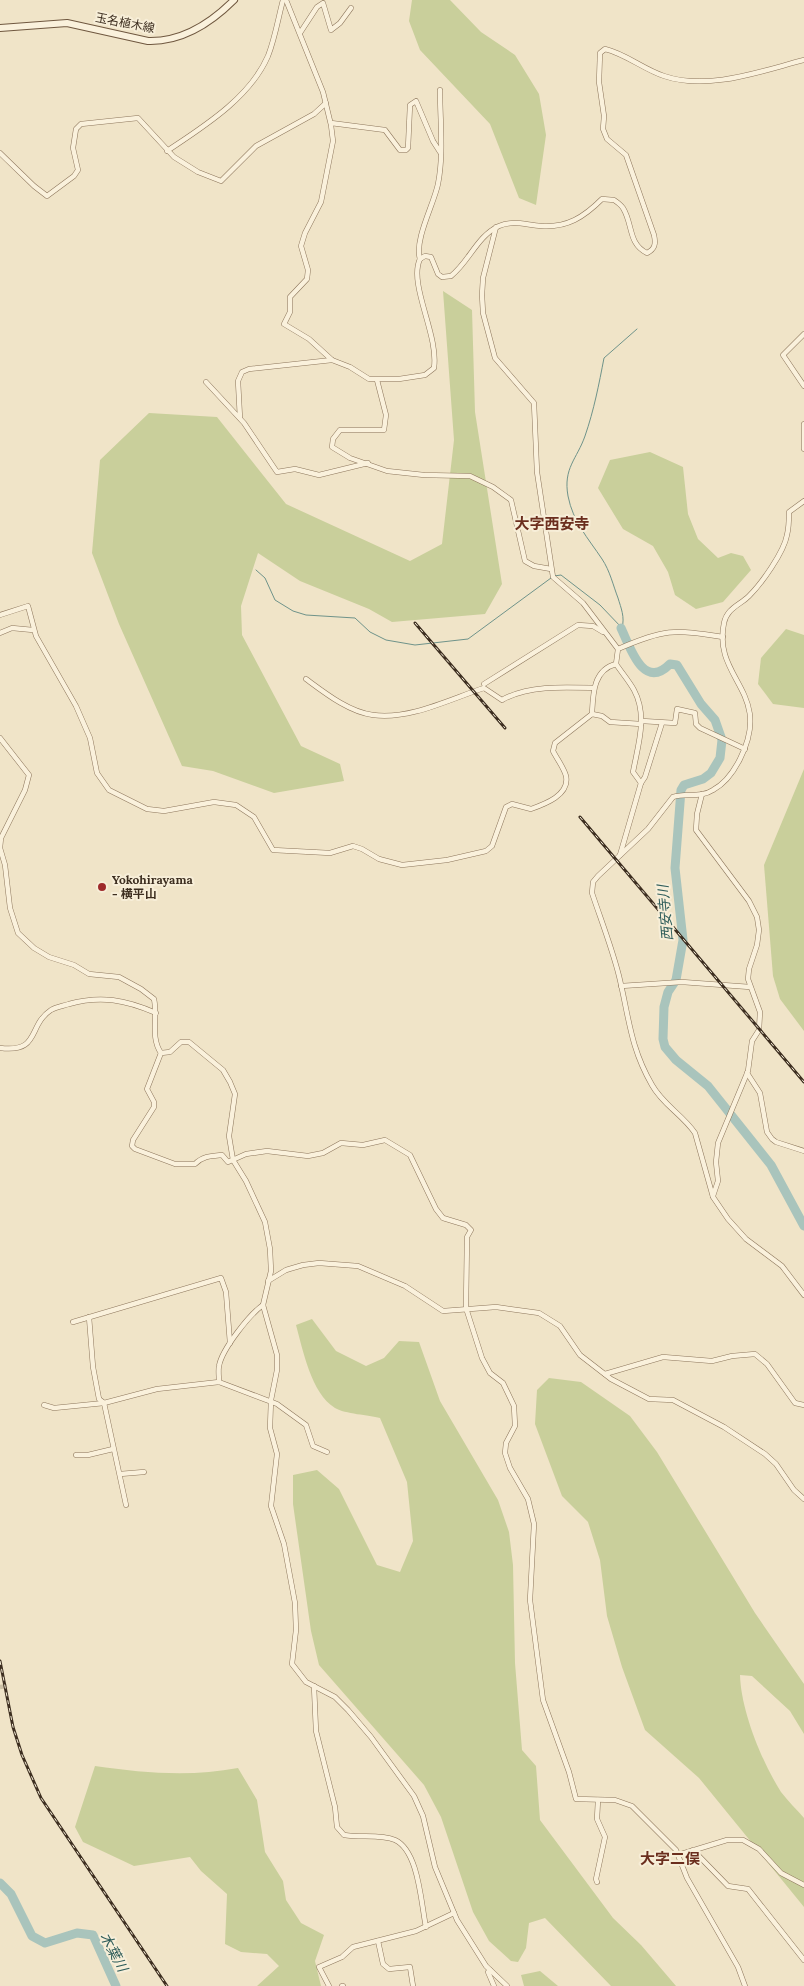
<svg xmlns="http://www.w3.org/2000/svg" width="804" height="1986" font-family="Lora,'Noto Sans JP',serif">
<rect width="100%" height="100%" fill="#f0e4c8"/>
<g fill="#c9cf9b">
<polygon points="412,0 450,0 481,32 515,55 539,94 546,135 536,205 519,198 490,124 420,50 409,21"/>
<polygon points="443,291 472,310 475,412 502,584 485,614 392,622 369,609 300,581 258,553 241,606 242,635 301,746 340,764 344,781 274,793 213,771 182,766 119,624 92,553 100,460 149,413 217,417 286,504 410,561 442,544 454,440"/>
<polygon points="650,452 683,467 688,514 698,539 718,558 731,553 743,556 751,570 723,602 696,609 675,595 668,572 653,546 623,529 598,488 610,460"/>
<polygon points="786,629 804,635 804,708 773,704 758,684 761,658"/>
<polygon points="804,769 804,1031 780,999 773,976 764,865"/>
<path d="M 312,1319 L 336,1351 L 366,1366 L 384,1358 L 399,1341 L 419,1342 L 440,1401 L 498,1500 L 509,1532 L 513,1565 L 515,1663 L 522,1750 L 536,1766 L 540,1820 L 613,1918 L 641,1945 L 676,1986 L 611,1986 L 545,1918 L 529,1923 L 526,1948 L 518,1962 L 511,1961 L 489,1941 L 473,1912 L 441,1817 L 424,1785 L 319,1665 L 311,1631 L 293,1504 L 293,1475 L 317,1470 L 339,1489 L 377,1565 L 400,1572 L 413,1541 L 407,1482 L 380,1418 C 369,1415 345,1414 335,1408 C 311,1393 303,1350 296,1325 Z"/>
<path d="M 549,1378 L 581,1382 L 630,1416 L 657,1452 L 755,1613 L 804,1684 L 804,1734 L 790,1711 L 752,1676 L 740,1675 C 741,1711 762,1762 781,1792 C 788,1801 797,1810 804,1818 L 804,1907 L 699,1778 L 645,1730 L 622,1667 L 607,1616 L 600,1560 L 588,1522 L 562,1496 L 535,1424 L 537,1390 Z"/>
<path d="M 95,1766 C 143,1773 191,1777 238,1768 L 257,1800 L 265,1852 L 283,1881 L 286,1900 L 301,1923 L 324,1935 L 315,1961 L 321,1986 L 257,1986 L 279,1966 L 267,1954 L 241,1952 L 225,1944 L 227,1894 L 201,1871 L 190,1857 L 134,1866 L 83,1842 L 75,1827 Z"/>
<polygon points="540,1971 558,1986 524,1986 521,1975"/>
</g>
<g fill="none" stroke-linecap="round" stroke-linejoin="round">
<g stroke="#6f938a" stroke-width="1">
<polyline points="256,570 265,578 275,600 293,611 306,615 355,618 370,632 386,640 415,645 468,639 551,578"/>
<path d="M 554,576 L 561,575 L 600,605 L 622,628 C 625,617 621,608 618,598 C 613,585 610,571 602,559 C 588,538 573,522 568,496 C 563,468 577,459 585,436 C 594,410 599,384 604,358 L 637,329"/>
</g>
<g stroke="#a9c4bc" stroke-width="9">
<path d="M 621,628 C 630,647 643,691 670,664 L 677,665 L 701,704 L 715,720 L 722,740 L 720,758 L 711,773 L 703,779 L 684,785 L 681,790 L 675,868 L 683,940 L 676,980 L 668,992 L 664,1007 L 663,1039 L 665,1047 L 676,1060 L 708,1086 L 771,1165 L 804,1226"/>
<polyline points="0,1883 11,1894 32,1936 45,1943 77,1933 93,1935 116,1986"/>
</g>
<polyline stroke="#ccc0a6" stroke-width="4.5" stroke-dasharray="4.5 2" stroke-linecap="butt" points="0,1687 7,1686"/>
<g stroke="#8d765c" stroke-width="5.5">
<g id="minor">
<path d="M 286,0 L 323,92 L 331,125 L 333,141 L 321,202 L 305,233 L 301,246 L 308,270 L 307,279 L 290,297 L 290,312 L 284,324 L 309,339 L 332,360 L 350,367 L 369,379 L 399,379 L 425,375 L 434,368 C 439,335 408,284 420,259 C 414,240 434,204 438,184 C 444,153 440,121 440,90"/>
<polyline points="300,33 317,7 323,3 331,30 340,23 351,8"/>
<polyline points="331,123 385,130 400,150 406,150 408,148 410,105 416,101 433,141 440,152"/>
<path d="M 167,151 C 203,127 250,98 268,56 C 275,38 278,19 283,0"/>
<polyline points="0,153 34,186 47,196 74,176 78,170 73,148 76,129 81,124 138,118 174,157 198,172 221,181 256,146 314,114 326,103"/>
<path d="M 496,227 L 483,278 L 482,295 L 483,313 L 495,358 L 534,403 L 537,472 L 553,577 L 583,603 L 618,649 L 616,664 C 622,673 629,681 634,690 C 648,716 638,745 633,772 L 641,783"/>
<path d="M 420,259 L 425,256 L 431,257 L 438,274 L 442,277 L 451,276 C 469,262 477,236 499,226 C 513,220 526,225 541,226 C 567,228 584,217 602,199 L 614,200 C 617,202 621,205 623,208 C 633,224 628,244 647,253 C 655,249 656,244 654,235 L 626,155 L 607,139 L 603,129 L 604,116 L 599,82 L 600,53 L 605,49 C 626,54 643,69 664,76 C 708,91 761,71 804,60"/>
<polyline points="804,334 783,355 804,386"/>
<polyline points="377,380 386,415 384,430 340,430 333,439 332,447 350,458 387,471 424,475 470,476 493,487 511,500 525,561 534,566 551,569"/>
<polyline points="206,382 244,423 277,472 295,469 319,475 368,463"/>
<polyline points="240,418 238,381 242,372 249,369 332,360"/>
<polyline points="804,424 804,449"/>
<path d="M 804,501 L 789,512 C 789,520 789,527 787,535 C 784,552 762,583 749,596 C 740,605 727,608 724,623 C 712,679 774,692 740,759 C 734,771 726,783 713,790 C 701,798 686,793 673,797 L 648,829 L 598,876 L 593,882 L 592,893 C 601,920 612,948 619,976 C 629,1017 630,1047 652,1085 C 663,1105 682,1114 695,1133 L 713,1197 L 728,1219 L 746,1239 L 782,1266 L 804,1295"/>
<path d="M 0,615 L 28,606 L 36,636 L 76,706 L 90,738 L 97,773 L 109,790 L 147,809 L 164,811 L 214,802 L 236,805 L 254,817 L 273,850 L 330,853 L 353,846 L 362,849 L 379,859 L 402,865 L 447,860 L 486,851 L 492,846 L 506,807 L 512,804 L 531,809 C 545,804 570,795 566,776 C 564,768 557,759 553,751 L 555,743 L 592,714 C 593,694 593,670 616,664"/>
<polyline points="0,633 12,628 33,630"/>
<path d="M 618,649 C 664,629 673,629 723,637"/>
<path d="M 306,679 C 325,693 349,712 373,715 C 410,720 450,699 484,688 L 502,700 C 528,685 565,687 594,688"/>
<polyline points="484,684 578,625 593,626 603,632"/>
<polyline points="592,714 602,716 610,722 641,724"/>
<polyline points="642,721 675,723 677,709 695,713 696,724 700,728 745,749"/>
<path d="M 0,738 L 29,775 L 25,790 L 1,838 L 0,848 L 5,865 L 10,908 L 18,933 L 34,948 L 49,957 L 74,965 L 89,974 L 119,977 L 141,989 L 154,999 C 158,1017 150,1037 161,1053"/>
<polyline points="702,794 697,814 696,830 749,901 757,917 759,930 757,945 749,969 748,979 760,1012 759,1030 752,1041 748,1071 718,1143 716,1162 718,1181 713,1196"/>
<polyline points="620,855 641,783 645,777 662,723"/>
<polyline points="621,986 682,982 750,987"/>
<path d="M 0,1048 C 41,1053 27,1026 51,1010 C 56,1007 63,1006 69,1004 C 101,995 126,1000 156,1013"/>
<path d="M 161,1053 L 147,1089 L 154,1102 L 154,1107 L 133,1140 L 132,1146 L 135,1149 L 175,1164 L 195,1164 C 203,1156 211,1156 222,1155 L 228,1162 L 246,1154 L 267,1151 L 308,1156 L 323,1153 L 341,1143 L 363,1145 L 385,1140 L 410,1155 L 436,1209 L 443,1218 L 466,1225 L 471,1230 L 467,1237 L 466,1308 L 482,1358 L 490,1373 L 503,1383 L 514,1406 L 515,1426 L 506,1443 L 505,1453 L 510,1468 L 528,1499 L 534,1524 L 530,1600 L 543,1700 L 569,1772 L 576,1799 L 615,1800 L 632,1806 L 676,1850 L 687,1878 L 738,1967 L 745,1986"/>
<polyline points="161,1053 170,1052 181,1042 189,1042 223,1070 230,1082 235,1094 229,1136 233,1160 246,1181 265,1222 270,1249 271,1271 263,1305 277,1355 277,1370 271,1400 270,1428 277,1454 271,1506 284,1544 295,1603 296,1630 292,1664 306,1682 335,1697 348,1710 371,1737 414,1796 423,1816 435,1867 457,1920 486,1966 507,1986"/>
<polyline points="747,1073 760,1093 767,1132 772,1139 776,1142 804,1151"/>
<polyline points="268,1281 286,1270 303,1265 319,1263 358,1266 405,1286 443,1311 496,1307 539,1313 560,1326 580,1355 611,1379 649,1399 673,1400 724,1427 765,1454 776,1464 794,1490 804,1499"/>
<polyline points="89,1317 93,1367 99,1399 104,1403 126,1505"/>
<polyline points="73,1322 221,1278 226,1292 230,1343"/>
<polyline points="605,1374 663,1357 712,1361 732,1356 755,1354 767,1364 795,1403 804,1405"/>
<path d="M 219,1382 C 219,1377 218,1371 219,1366 C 222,1349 250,1314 263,1305"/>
<polyline points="44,1405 54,1408 104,1403 157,1389 219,1382 277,1404 306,1425 313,1446 327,1452"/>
<polyline points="76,1455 88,1455 113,1449"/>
<polyline points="120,1474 144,1472"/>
<path d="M 314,1686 L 316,1731 L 335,1807 L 337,1827 L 344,1835 C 360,1838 381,1834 395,1840 C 419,1851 421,1904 426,1927"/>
<polyline points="693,1850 728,1886 748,1889 804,1960"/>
<polyline points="678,1855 727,1840 743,1840 759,1849 781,1873 804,1885"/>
<polyline points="597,1882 596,1879 605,1837 597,1819 598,1800"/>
<polyline points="378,1941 383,1964 389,1969 410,1967 413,1986"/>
<polyline points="490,1970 488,1972 494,1986"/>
<polyline points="329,1986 319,1967 342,1957 353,1947 416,1931 454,1913"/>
<polyline points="342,1986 343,1986"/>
</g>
</g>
<g stroke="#6f573f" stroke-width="8">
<path id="secondary" d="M 0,28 L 67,23 L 148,41 C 181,42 211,23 234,0"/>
</g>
<use href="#minor" stroke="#faf1dc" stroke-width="4.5"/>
<use href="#secondary" stroke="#faf1dc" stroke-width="6"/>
<g stroke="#3d2e20" stroke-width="3">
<g id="rail">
<polyline points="415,623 505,728"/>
<polyline points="580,817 804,1082"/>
<polyline points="0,1661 13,1727 22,1755 41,1798 167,1986"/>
</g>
</g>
<use href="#rail" stroke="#f7eed8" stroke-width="1" stroke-dasharray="4" stroke-linecap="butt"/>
</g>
<circle fill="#9e2a2b" stroke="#f7eed8" stroke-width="2" cx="102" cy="887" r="5"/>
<g text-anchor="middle" stroke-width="4" stroke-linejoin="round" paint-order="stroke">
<g font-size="12" fill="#3d2e20" stroke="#f7eed8">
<text transform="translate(125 23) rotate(11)" y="4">玉名植木線</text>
</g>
<g font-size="12" font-weight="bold" fill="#3d2e20" stroke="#f7eed8" text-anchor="start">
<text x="112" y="884">Yokohirayama<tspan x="112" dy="14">- 横平山</tspan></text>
</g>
<g font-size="14" font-style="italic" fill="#2f5d5a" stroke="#f7eed8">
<text transform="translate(665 913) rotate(-95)" y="5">西安寺川</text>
<text transform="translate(114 1952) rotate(62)" y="5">木葉川</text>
</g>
<g font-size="15" font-weight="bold" fill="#6b2e1e" stroke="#f7eed8">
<text x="552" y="529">大字西安寺</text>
<text x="670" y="1864">大字二俣</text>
</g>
</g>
</svg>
